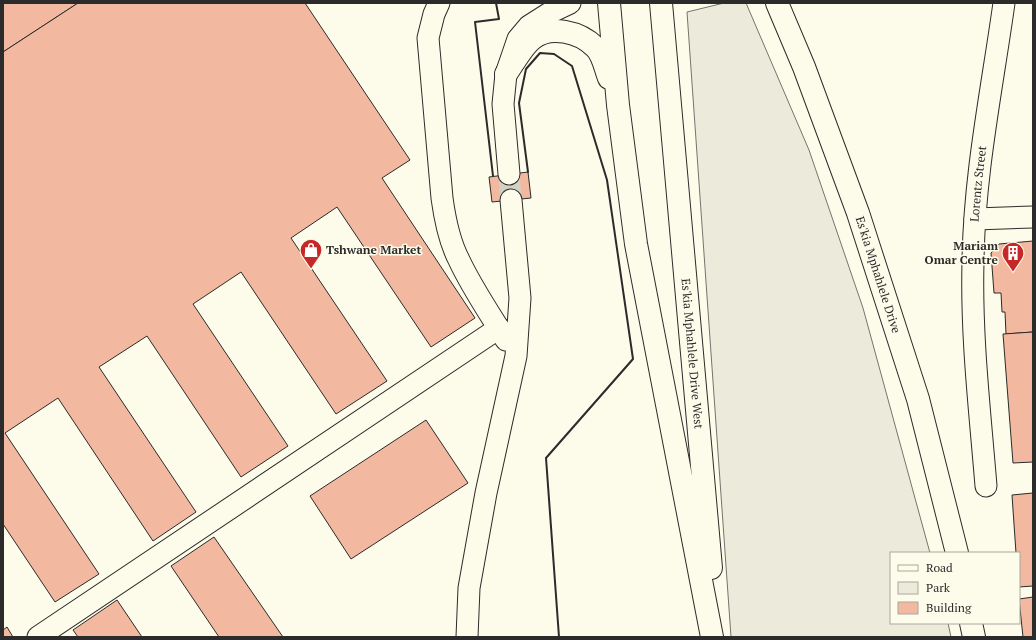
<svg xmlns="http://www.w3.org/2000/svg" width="1036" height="640" font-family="'PT Serif',serif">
<rect width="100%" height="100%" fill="#fdfbea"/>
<polygon fill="#ecebdb" stroke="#74746e" points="724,3 746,3 809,150 863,308 930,553 891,553 891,623 948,623 951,637 731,637 687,12"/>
<g fill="#f2b8a0" stroke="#2b2b2b">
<polygon points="3,3 78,3 3,52"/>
<polygon points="78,3 305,3 410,160 382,178 475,318 431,347 337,207 291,238 387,381 336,414 241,272 193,304 288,446 241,477 147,336 99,367 196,512 153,541 58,398 5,433 99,574 55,602 3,524 3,52"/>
<polygon points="528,172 531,198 492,202 489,177"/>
<polygon points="1033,241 1033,332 1006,334 1005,312 1002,312 1001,293 994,293 991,253 999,244"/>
<polygon points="1033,332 1033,462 1013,463 1003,334"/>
<polygon points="426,420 468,483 351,559 310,496"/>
<polygon points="1033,493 1033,586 1019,587 1019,553 1016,553 1012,495"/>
<polygon points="214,537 283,637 219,637 171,566"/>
<polygon points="1033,597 1033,637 1023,637 1019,599"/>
<polygon points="117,600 142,637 78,637 73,630"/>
<polygon points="7,627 13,637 3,637 3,630"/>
</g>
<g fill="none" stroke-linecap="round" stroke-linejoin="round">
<polyline stroke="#d3d1c4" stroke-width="21" stroke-dasharray="21 10" stroke-linecap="butt" points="509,174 511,200"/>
<g stroke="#2b2b2b" stroke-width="23">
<g id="minor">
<path d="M 439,3 L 434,14 L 428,38 L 442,198 C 445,220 449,241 459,260 C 472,288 490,314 506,340"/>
<polyline points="509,174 503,104 506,74 518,39 529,26 551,12 570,3"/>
<polyline points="975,219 1033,217"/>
<path id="s1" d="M 986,486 C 980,412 971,337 973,262 C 974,175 992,89 1004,3"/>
<polyline points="38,637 499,328"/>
<polyline points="467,637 469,588 486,493 516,356 520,298 511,200"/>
</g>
</g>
<g stroke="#2b2b2b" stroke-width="24">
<g id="major">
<polyline points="609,3 618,105 636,244 712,637"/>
<path id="s2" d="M 661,3 L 711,568"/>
<path id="s3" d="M 777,3 L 804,67 L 858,213 L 918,399 L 957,553"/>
<path d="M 506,74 C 513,64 523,46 532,39 C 550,24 580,32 595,47 C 603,54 605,68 609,78"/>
<polyline points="971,623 974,637"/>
</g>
</g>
<use href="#minor" stroke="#fdfbea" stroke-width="21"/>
<use href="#major" stroke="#fdfbea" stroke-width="22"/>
<g stroke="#2b2b2b" stroke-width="2">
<polyline points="528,172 519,103 526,69 540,53 554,54 572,66 607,180 633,359 546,458 559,637"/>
<polyline points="493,176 475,22 499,19 496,3"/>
</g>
</g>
<defs>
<g id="shop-pin" transform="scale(1.15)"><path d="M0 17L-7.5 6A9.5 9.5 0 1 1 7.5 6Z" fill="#c62828" stroke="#fdfbea"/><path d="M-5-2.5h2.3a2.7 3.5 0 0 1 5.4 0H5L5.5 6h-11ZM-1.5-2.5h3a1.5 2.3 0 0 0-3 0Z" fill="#fff"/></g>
<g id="building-pin" transform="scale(1.15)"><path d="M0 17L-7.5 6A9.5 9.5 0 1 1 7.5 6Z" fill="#c62828" stroke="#fdfbea"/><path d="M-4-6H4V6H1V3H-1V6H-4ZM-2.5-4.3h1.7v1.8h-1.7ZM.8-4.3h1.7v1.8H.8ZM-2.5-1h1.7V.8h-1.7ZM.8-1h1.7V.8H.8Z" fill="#fff"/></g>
</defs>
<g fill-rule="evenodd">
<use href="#shop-pin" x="311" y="250"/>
<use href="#building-pin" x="1013" y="253"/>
</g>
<g text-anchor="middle" stroke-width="3" stroke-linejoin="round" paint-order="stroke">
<g font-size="12" fill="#2b2b2b" stroke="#fdfbea">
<text dy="4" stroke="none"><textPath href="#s1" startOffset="303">Lorentz Street</textPath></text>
<text dy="4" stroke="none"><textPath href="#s3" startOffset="290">Es'kia Mphahlele Drive</textPath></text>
<text dy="4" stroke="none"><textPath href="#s2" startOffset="352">Es'kia Mphahlele Drive West</textPath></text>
</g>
<g font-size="12" font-weight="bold" fill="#2b2b2b" stroke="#fdfbea" text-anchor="end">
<text x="998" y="250">Mariam<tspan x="998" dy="14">Omar Centre</tspan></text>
<text x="326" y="254" text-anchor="start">Tshwane Market</text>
</g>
</g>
<rect width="1036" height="640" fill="none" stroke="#2b2b2b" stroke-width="8"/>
<rect x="890" y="552" width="130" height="72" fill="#fdfbea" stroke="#a9a89e"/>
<rect x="898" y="565" width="20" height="6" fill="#fdfbea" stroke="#a9a89e"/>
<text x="926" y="572" font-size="12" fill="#2b2b2b">Road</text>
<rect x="898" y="582" width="20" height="12" fill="#ecebdb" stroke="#a9a89e"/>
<text x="926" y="592" font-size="12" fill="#2b2b2b">Park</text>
<rect x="898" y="602" width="20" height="12" fill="#f2b8a0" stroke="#a9a89e"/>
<text x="926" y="612" font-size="12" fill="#2b2b2b">Building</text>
</svg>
